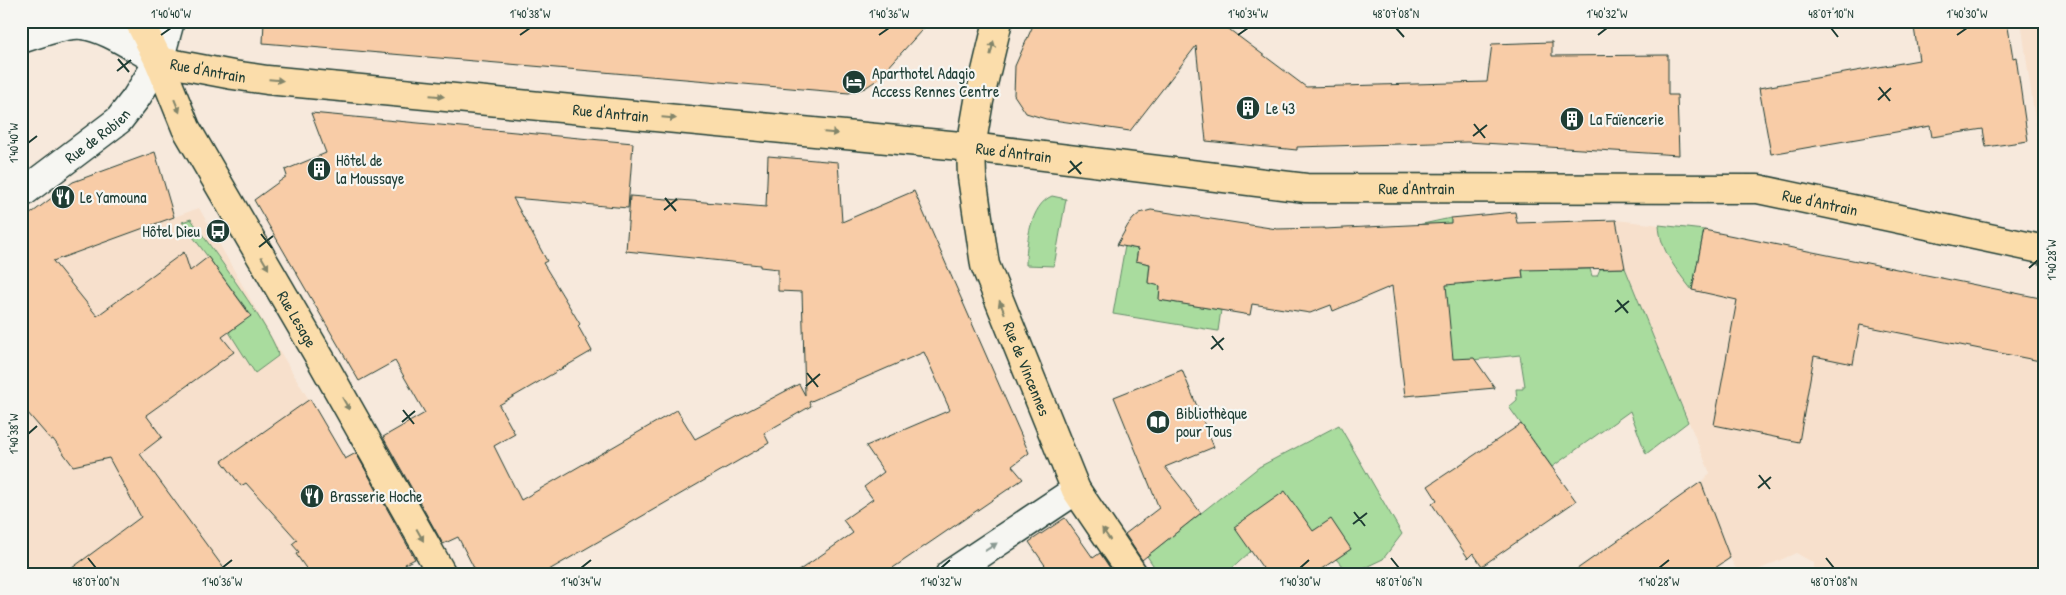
<svg xmlns="http://www.w3.org/2000/svg" width="2066" height="595" font-family="'Patrick Hand',sans-serif">
<rect width="100%" height="100%" fill="#f7e9dc"/>
<filter id="ink" filterUnits="userSpaceOnUse"><feTurbulence type="fractalNoise" baseFrequency=".02" numOctaves="2"/><feDisplacementMap in="SourceGraphic" scale="10" xChannelSelector="R" yChannelSelector="G"/><feConvolveMatrix kernelMatrix="1 2 1 2 8 2 1 2 1" color-interpolation-filters="sRGB"/></filter>
<g filter="url(#ink)">
<g fill="#f7e0cc">
<polygon points="2021,21 2045,21 2045,190"/>
<polygon points="199,208 279,350 373,506 411,574 21,574 21,302 37,267"/>
<polygon points="1616,220 1704,230 2045,299 2045,574 1814,574 1814,563 1796,553 1749,574 1739,574 1730,558 1701,482 1710,473 1625,268"/>
</g>
<g fill="#a9dc9e" stroke="#648c69">
<path d="M 1052,196 L 1066,199 L 1054,266 L 1026,265 C 1026,244 1030,205 1052,196 Z"/>
<polygon points="1451,218 1462,284 1523,278 1521,256 1560,255 1560,270 1590,269 1592,276 1597,276 1600,269 1625,268 1688,422 1646,454 1630,411 1552,467 1509,407 1517,400 1516,389 1523,389 1523,386 1525,386 1520,355 1453,362 1418,225"/>
<path d="M 191,219 C 205,239 279,339 278,356 L 255,373 L 229,332 L 251,315 L 182,222 Z"/>
<path d="M 1659,225 L 1704,230 L 1692,290 C 1677,271 1660,250 1659,225 Z"/>
<polygon points="1125,246 1138,249 1136,261 1150,264 1148,282 1160,286 1159,300 1221,310 1218,331 1113,314"/>
<polygon points="1339,425 1402,534 1383,559 1366,567 1352,570 1343,567 1336,559 1351,549 1331,520 1313,531 1251,551 1226,574 1159,574 1147,556 1259,467"/>
</g>
<g fill="#f8cca7" stroke="#1f3d34">
<polygon points="264,21 930,21 877,80 865,88 849,93 263,43"/>
<polygon points="1035,21 1218,21 1306,87 1487,82 1492,44 1552,42 1552,56 1668,55 1668,95 1677,95 1679,155 1467,142 1297,147 1297,150 1206,141 1196,46 1130,131 1046,119 1026,113 1014,95 1015,66"/>
<polygon points="1913,21 2007,21 2013,58 2016,57 2028,141 1986,147 1983,129 1932,137 1930,126 1771,154 1759,88 1919,60"/>
<polygon points="311,113 633,143 628,208 513,198 547,261 543,263 580,324 578,326 592,351 499,405 515,434 494,446 521,500 677,410 695,439 799,384 805,395 802,292 778,291 778,269 760,267 760,265 626,251 630,196 766,207 768,156 838,162 842,222 914,191 1029,453 1012,466 1023,479 884,574 794,574 853,533 843,520 873,499 864,487 884,472 866,446 950,410 924,352 809,402 811,406 764,433 769,443 542,574 477,574 458,537 443,544 383,437 425,413 395,361 359,381 254,200 287,176 285,170 326,153"/>
<polygon points="155,152 174,217 53,261 97,316 184,252 190,271 208,257 251,316 222,337 234,352 146,415 162,437 140,454 228,574 64,574 141,517 109,458 73,466 53,439 51,440 21,405 21,221 73,182"/>
<polygon points="1151,210 1277,229 1324,228 1324,229 1451,223 1451,218 1515,212 1517,223 1616,220 1625,268 1522,270 1523,278 1446,285 1453,359 1474,358 1495,388 1405,396 1392,286 1333,311 1331,305 1310,313 1252,304 1250,315 1159,300 1160,286 1148,283 1150,264 1136,261 1138,249 1117,245 1128,225 1134,218 1140,213"/>
<polygon points="1704,230 2045,299 2045,362 1860,325 1853,364 1814,356 1799,442 1714,425 1737,300 1692,290"/>
<polygon points="1182,370 1214,447 1165,467 1201,513 1142,560 1125,534 1159,508 1114,397"/>
<polygon points="310,399 345,459 356,453 415,559 405,564 411,574 310,574 296,554 299,552 292,544 297,540 246,483 241,486 222,461"/>
<polygon points="1521,424 1576,501 1482,566 1473,553 1468,558 1432,504 1437,500 1428,486"/>
<polygon points="1701,482 1730,558 1706,574 1570,574"/>
<polygon points="1285,491 1313,531 1331,519 1351,549 1314,574 1267,574 1234,527"/>
<polygon points="1065,518 1093,558 1100,553 1114,574 1051,574 1029,542"/>
</g>
<g fill="none" stroke-linecap="round" stroke-linejoin="round">
<g stroke="#1f3d34" stroke-width="31">
<g id="minor">
<path d="M 21,39 C 36,34 67,23 82,25 C 106,27 137,50 159,61"/>
<path id="s1" d="M 21,194 L 119,120 L 136,98 L 159,61 L 170,21"/>
<polyline points="950,574 1076,490"/>
</g>
</g>
<g stroke="#1f3d34" stroke-width="31">
<g id="major">
<path id="s2" d="M 139,21 L 159,61 L 186,128 L 320,358 L 442,574"/>
<path id="s3" d="M 998,21 L 979,101 L 971,147 L 972,177 L 985,265 L 1076,490 L 1133,574"/>
<path id="s4" d="M 159,61 L 233,75 L 267,80 L 971,147 L 1306,188 L 1758,189 L 2045,250"/>
</g>
</g>
<use href="#minor" stroke="#f6f6f2" stroke-width="28"/>
<use href="#major" stroke="#fbddab" stroke-width="28"/>
</g>
<defs><path id="oneway-solid" d="M-6-.8H1V-3.2L6.5 0L1 3.2V.8H-6Z" transform="scale(1.25)"/></defs>
<g fill="#82856a">
<use href="#oneway-solid" transform="translate(992 48) rotate(-77)"/>
<use href="#oneway-solid" transform="translate(276 80) rotate(5)"/>
<use href="#oneway-solid" transform="translate(437 96) rotate(5)"/>
<use href="#oneway-solid" transform="translate(177 106) rotate(68)"/>
<use href="#oneway-solid" transform="translate(669 118) rotate(5)"/>
<use href="#oneway-solid" transform="translate(831 133) rotate(5)"/>
<use href="#oneway-solid" transform="translate(265 263) rotate(60)"/>
<use href="#oneway-solid" transform="translate(1002 307) rotate(-112)"/>
<use href="#oneway-solid" transform="translate(346 404) rotate(61)"/>
<use href="#oneway-solid" transform="translate(1106 534) rotate(-125)"/>
<use href="#oneway-solid" transform="translate(420 535) rotate(61)"/>
</g>
<use fill="#8a9a93" href="#oneway-solid" transform="translate(991 547) rotate(-33)"/>
</g>
<path fill="none" stroke="#1f3d34" stroke-width="2" d="M 1396,28 L 1404,37M 1831,28 L 1838,37M 161,35 L 171,28M 520,35 L 530,28M 879,35 L 889,28M 1238,35 L 1248,28M 1598,35 L 1607,28M 1957,35 L 1967,28M 118,59 L 129,72M 117,71 L 131,60M 1879,87 L 1890,101M 1878,100 L 1891,88M 1474,124 L 1485,138M 1473,136 L 1487,125M 28,143 L 37,136M 1070,161 L 1081,174M 1068,173 L 1082,162M 665,198 L 676,211M 664,210 L 677,199M 261,234 L 272,248M 259,247 L 273,236M 2029,268 L 2038,260M 1617,300 L 1628,313M 1615,312 L 1629,301M 1212,336 L 1223,350M 1211,349 L 1224,338M 807,373 L 818,387M 806,386 L 820,374M 403,410 L 414,424M 402,422 L 415,411M 28,434 L 37,426M 1759,475 L 1770,489M 1758,488 L 1771,477M 1354,512 L 1365,526M 1353,524 L 1367,513M 88,558 L 96,568M 1391,558 L 1399,568M 1826,558 L 1834,568M 222,568 L 232,560M 581,568 L 591,560M 941,568 L 950,560M 1300,568 L 1309,560M 1659,568 L 1669,560"/>
<defs>
<g id="hotel-disc" transform="scale(1.25)"><circle r="9.5" fill="#1f3d34" stroke="#f6f6f2"/><path d="M-6-4.5h1.5V1H6V5H4.5V3h-9V5H-6ZM-4 0a1.8 1.8 0 1 1 3.6 0ZM.5 0V-2.5h3Q6-2.5 6 0Z" fill="#fff"/></g>
<g id="building-disc" transform="scale(1.25)"><circle r="9.5" fill="#1f3d34" stroke="#f6f6f2"/><path d="M-4-6H4V6H1V3H-1V6H-4ZM-2.5-4.3h1.7v1.8h-1.7ZM.8-4.3h1.7v1.8H.8ZM-2.5-1h1.7V.8h-1.7ZM.8-1h1.7V.8H.8Z" fill="#fff"/></g>
<g id="restaurant-disc" transform="scale(1.25)"><circle r="9.5" fill="#1f3d34" stroke="#f6f6f2"/><path d="M-5-6h1v4h1v-4h1v4h1v-4h1v5L-1.5 .5V6h-2V.5L-5-1ZM5-6V6H3V1.5H1.5Q1.5-4 5-6Z" fill="#fff"/></g>
<g id="bus-disc" transform="scale(1.25)"><circle r="9.5" fill="#1f3d34" stroke="#f6f6f2"/><path d="M-5-6H5V4H4V6H2V4H-2V6H-4V4H-5ZM-3.5-4V0h7V-4ZM-3.5 1.2v1.5H-2V1.2ZM2 1.2v1.5H3.5V1.2Z" fill="#fff"/></g>
<g id="library-disc" transform="scale(1.25)"><circle r="9.5" fill="#1f3d34" stroke="#f6f6f2"/><path d="M-6-4Q-3-5.5-.7-3.5V5Q-3 3-6 4ZM6-4Q3-5.5 .7-3.5V5Q3 3 6 4Z" fill="#fff"/></g>
</defs>
<g fill-rule="evenodd">
<use href="#hotel-disc" x="854" y="82"/>
<use href="#building-disc" x="1248" y="108"/>
<use href="#building-disc" x="1572" y="119"/>
<use href="#building-disc" x="319" y="169"/>
<use href="#restaurant-disc" x="63" y="197"/>
<use href="#bus-disc" x="218" y="231"/>
<use href="#library-disc" x="1158" y="422"/>
<use href="#restaurant-disc" x="312" y="496"/>
</g>
<g text-anchor="middle" stroke-width="4.5" stroke-linejoin="round" paint-order="stroke">
<g font-size="16" fill="#1f3d34" stroke="#f6f6f2">
<text dy="6" stroke="none"><textPath href="#s4" startOffset="50">Rue d'Antrain</textPath></text>
<text dy="6" stroke="none"><textPath href="#s4" startOffset="455">Rue d'Antrain</textPath></text>
<text dy="6" stroke="none"><textPath href="#s1" startOffset="96">Rue de Robien</textPath></text>
<text dy="6" stroke="none"><textPath href="#s4" startOffset="860">Rue d'Antrain</textPath></text>
<text dy="6" stroke="none"><textPath href="#s4" startOffset="1265">Rue d'Antrain</textPath></text>
<text dy="6" stroke="none"><textPath href="#s4" startOffset="1670">Rue d'Antrain</textPath></text>
<text dy="6" stroke="none"><textPath href="#s2" startOffset="338">Rue Lesage</textPath></text>
<text dy="6" stroke="none"><textPath href="#s3" startOffset="360">Rue de Vincennes</textPath></text>
</g>
<g font-size="16" fill="#1f3d34" stroke="#f6f6f2" text-anchor="start">
<text x="872" y="79">Aparthotel Adagio<tspan x="872" dy="18">Access Rennes Centre</tspan></text>
<text x="1266" y="114">Le 43</text>
<text x="1590" y="125">La Faïencerie</text>
<text x="336" y="166">Hôtel de<tspan x="336" dy="18">la Moussaye</tspan></text>
<text x="80" y="203">Le Yamouna</text>
<text x="200" y="237" text-anchor="end">Hôtel Dieu</text>
<text x="1176" y="419">Bibliothèque<tspan x="1176" dy="18">pour Tous</tspan></text>
<text x="330" y="502">Brasserie Hoche</text>
</g>
</g>
<rect width="2066" height="595" fill="none" stroke="#f6f6f2" stroke-width="55"/>
<rect x="28" y="28" width="2010" height="540" fill="none" stroke="#1f3d34" stroke-width="2"/>
<g font-size="12" text-anchor="middle" fill="#1f3d34">
<text x="171" y="18">1°40'40"W</text>
<text x="530" y="18">1°40'38"W</text>
<text x="889" y="18">1°40'36"W</text>
<text x="1248" y="18">1°40'34"W</text>
<text x="1396" y="18">48°07'08"N</text>
<text x="1607" y="18">1°40'32"W</text>
<text x="1831" y="18">48°07'10"N</text>
<text x="1967" y="18">1°40'30"W</text>
<text transform="translate(14 143) rotate(-90)" y="4">1°40'40"W</text>
<text transform="translate(2052 260) rotate(-90)" y="4">1°40'28"W</text>
<text transform="translate(14 434) rotate(-90)" y="4">1°40'38"W</text>
<text x="96" y="586">48°07'00"N</text>
<text x="222" y="586">1°40'36"W</text>
<text x="581" y="586">1°40'34"W</text>
<text x="941" y="586">1°40'32"W</text>
<text x="1300" y="586">1°40'30"W</text>
<text x="1399" y="586">48°07'06"N</text>
<text x="1659" y="586">1°40'28"W</text>
<text x="1834" y="586">48°07'08"N</text>
</g>
</svg>
